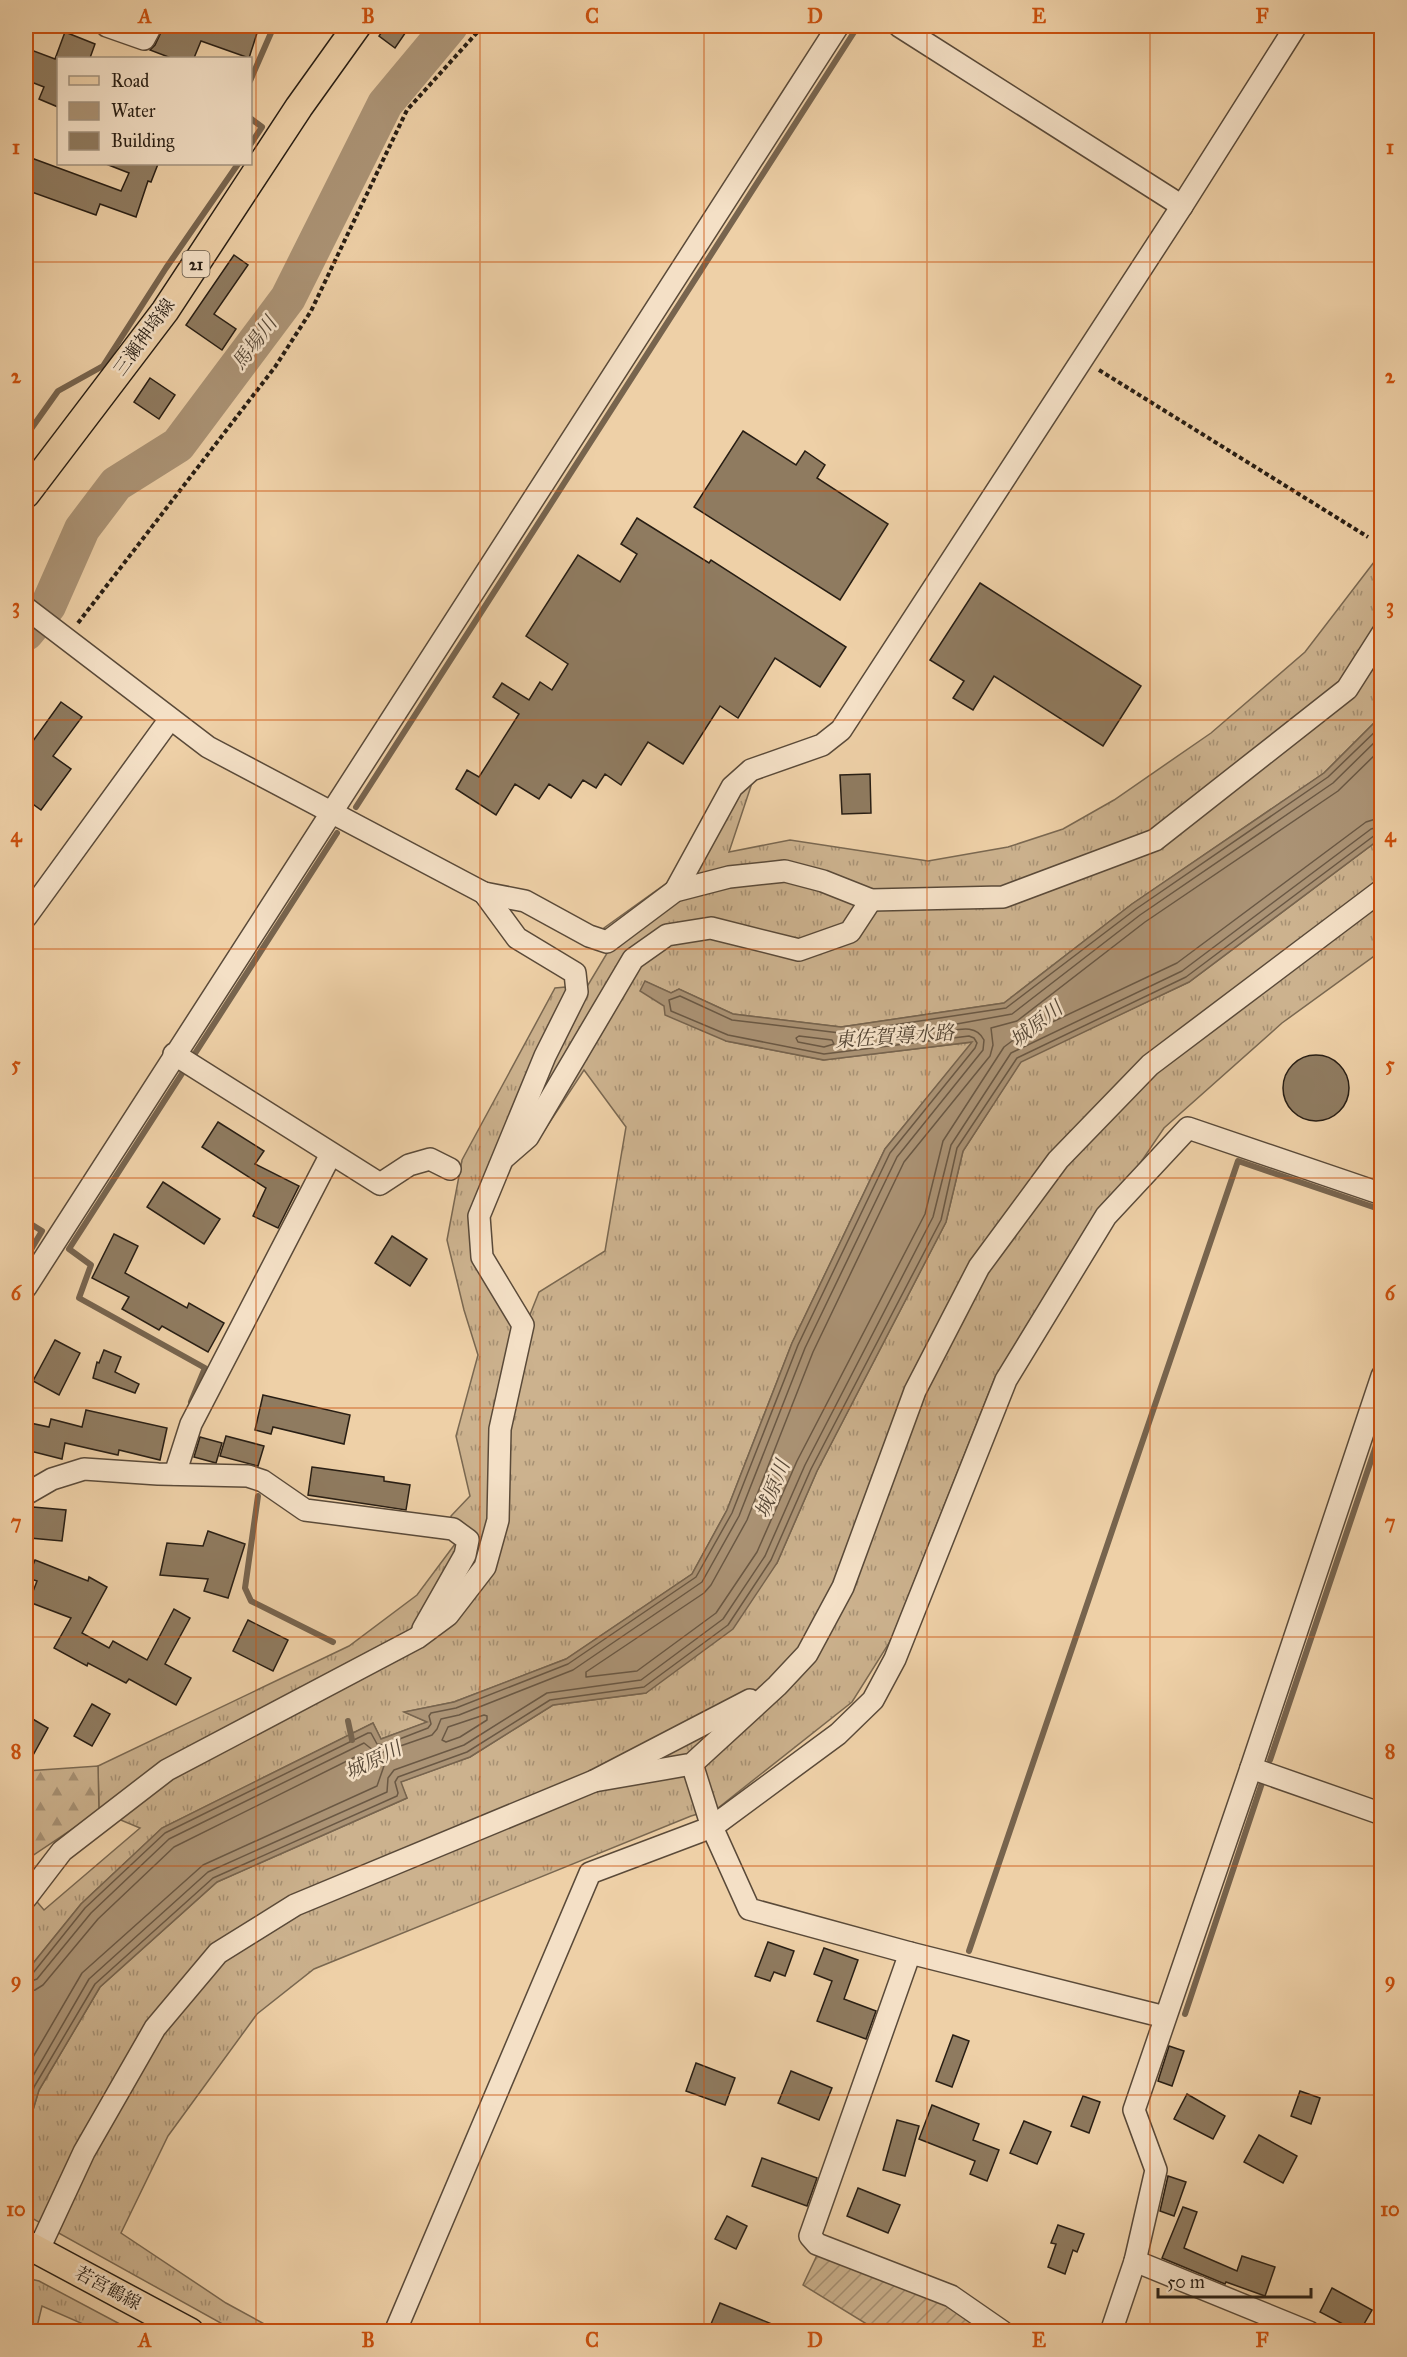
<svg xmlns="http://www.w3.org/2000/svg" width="1407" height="2357" font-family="'IM FELL Great Primer','Noto Serif JP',serif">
<defs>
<pattern id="grass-tufts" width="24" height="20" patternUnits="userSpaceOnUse" patternTransform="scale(1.5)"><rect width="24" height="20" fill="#ccb28e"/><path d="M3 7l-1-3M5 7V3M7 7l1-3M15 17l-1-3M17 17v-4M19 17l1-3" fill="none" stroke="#a69073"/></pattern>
<pattern id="forest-firs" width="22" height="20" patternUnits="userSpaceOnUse" patternTransform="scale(1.5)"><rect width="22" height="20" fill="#ccb28e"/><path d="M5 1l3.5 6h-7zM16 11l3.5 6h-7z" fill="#a69073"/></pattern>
<pattern id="garden-furrows" width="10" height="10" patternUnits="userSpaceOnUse" patternTransform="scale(1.5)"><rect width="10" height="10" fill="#ccb28e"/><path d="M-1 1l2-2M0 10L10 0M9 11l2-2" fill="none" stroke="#a69073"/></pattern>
</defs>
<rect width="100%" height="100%" fill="#eed0a7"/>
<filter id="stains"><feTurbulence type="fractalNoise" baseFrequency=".00333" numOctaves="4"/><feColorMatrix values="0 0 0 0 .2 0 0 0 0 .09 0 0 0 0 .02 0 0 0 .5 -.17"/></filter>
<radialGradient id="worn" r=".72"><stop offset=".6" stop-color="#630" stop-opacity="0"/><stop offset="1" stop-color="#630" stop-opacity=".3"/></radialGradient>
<g fill="url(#grass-tufts)" stroke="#7a6851" stroke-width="1.5" fill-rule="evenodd">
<path d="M 1381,553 L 1381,716 L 1324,773 L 1132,904 L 1004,1003 L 841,1027 L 733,1014 L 679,989 L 671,993 L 646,982 L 726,1041 L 823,1060 L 973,1042 L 885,1149 L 792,1343 L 727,1510 L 692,1574 L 566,1659 L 454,1702 L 405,1712 L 428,1722 L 381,1739 L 373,1723 L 162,1828 L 81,1904 L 26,1972 L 26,1889 L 44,1910 L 140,1828 L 99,1811 L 98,1766 L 349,1646 L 417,1595 L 455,1544 L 451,1516 L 470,1496 L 456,1436 L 478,1355 L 464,1310 L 447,1240 L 462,1160 L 555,988 L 588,985 L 612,945 L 604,928 L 675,877 L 734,773 L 753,780 L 729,852 L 790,840 L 928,861 L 1008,847 L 1063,829 L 1114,800 L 1211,733 L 1305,652 ZM 584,1070 L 626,1127 L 605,1251 L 539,1292 L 529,1317 L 488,1250 L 486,1223 L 507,1168 L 536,1143 Z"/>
<polygon points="1381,838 1381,951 1282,1023 1164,1128 995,1377 891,1640 852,1702 718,1808 691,1816 314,1969 257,2014 168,2136 121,2233 226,2303 277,2331 235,2331 30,2217 26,2226 26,2133 39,2090 100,1987 217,1882 407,1798 400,1782 470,1757 553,1705 646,1693 777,1563 817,1471 946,1222 963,1151 1021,1061 1189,982"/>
<polygon points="26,2278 39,2281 133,2331 99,2331 42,2306 36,2331 26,2331"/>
</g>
<polygon fill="url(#forest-firs)" stroke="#7a6851" stroke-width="1.5" points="98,1766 99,1811 26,1860 26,1771"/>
<polygon fill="url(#garden-furrows)" stroke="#7a6851" stroke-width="1.5" points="819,2251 948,2300 991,2331 878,2331 803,2285"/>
<polygon fill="#ab9375" stroke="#77644e" stroke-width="1.5" points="1381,716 1381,838 1189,982 1021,1062 963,1151 946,1222 817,1471 777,1563 733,1629 646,1693 553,1705 470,1757 401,1782 407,1798 217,1882 100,1987 39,2090 26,2133 26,1972 81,1904 162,1828 373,1723 381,1739 427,1722 404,1712 454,1702 566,1659 692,1574 727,1510 792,1343 885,1149 972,1042 824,1060 726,1041 665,1015 664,1006 640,991 645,981 671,993 679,989 733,1014 841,1027 1004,1003 1132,904 1324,773"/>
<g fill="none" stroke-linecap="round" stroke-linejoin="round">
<g stroke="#6a5844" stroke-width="1.5">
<polyline points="1382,748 1338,791 1145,922 1017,1021 991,1028 993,1045 990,1056 904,1162 813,1352 747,1520 711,1585 704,1593 586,1672 586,1677 637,1671 716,1613 757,1552 797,1461 925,1214 943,1141 1004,1047 1012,1041 1177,963 1366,822 1382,817"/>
<polygon points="799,1036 832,1040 834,1044 824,1047 798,1042 796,1038"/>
<polygon points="484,1715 487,1716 487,1720 460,1737 446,1742 442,1740 448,1727"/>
<polyline points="26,1975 33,1973 85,1908 165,1833 368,1733 371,1733 377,1744 384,1745 428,1728 431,1724 429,1716 431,1713 456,1708 568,1664 696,1577 732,1513 798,1345 890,1153 975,1048 977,1043 974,1038 969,1036 824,1054 728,1035 671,1011 669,1000 680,996 732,1020 840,1033 1006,1008 1136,909 1328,777 1382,725"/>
<path d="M 26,1983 L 37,1979 L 91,1913 L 169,1839 L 364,1743 L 374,1751 L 383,1752 L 432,1735 L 437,1729 L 441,1719 L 459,1715 L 573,1670 L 702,1582 L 739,1516 L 805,1348 L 897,1157 L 983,1050 L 984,1040 C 976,1023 957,1030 942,1032 L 940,1027 L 1012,1014 L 1140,915 L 1333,783 L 1382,735"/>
<polyline points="26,1992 35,1990 43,1985 98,1919 174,1847 361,1754 385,1763 377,1786 203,1865 82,1973 26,2069"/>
<polyline points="26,2088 89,1979 208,1872 387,1792 388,1778 394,1770 464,1745 547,1693 641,1680 723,1619 765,1556 805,1465 933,1217 951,1145 1011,1053 1182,971 1371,829 1382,826"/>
<polyline points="26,2113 34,2087 95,1984 213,1878 397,1796 398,1793 395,1782 398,1777 467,1752 550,1700 644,1687 728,1625 771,1560 811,1469 941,1220 957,1148 1017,1058 1186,977 1375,835 1382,834"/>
</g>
<g stroke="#77644e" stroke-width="6">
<polyline points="250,81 274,26"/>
<polyline points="250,118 262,127 250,145"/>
<polyline points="26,436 58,391 103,366 166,268 238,164"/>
<polyline points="356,807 858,26"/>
<polyline points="26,1221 42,1231 26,1258"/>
<polyline points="191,1402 205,1368 79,1298 91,1265 69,1249 337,833"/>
<polyline points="258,1496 245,1588 251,1601 333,1642"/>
<polyline points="348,1721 352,1740"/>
<polyline points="1270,1760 1382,1428"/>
<polyline points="969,1951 1238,1161 1382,1210"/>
<polyline points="1185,2014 1262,1783"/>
</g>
<polyline stroke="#ab9375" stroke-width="36" points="26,633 48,606 82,529 116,484 178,445 288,298 385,104 450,26"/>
</g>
<g fill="#8f7b60" stroke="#281e14" stroke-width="1.5">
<polygon points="164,26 245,26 258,30 249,58 201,41 194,58 171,58 150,50 155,45"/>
<polygon points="386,26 410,26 395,48 379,36"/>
<polygon points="65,32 95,44 90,58 58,58 58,107 39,99 44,87 26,80 26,48 55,59"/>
<polygon points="26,156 121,191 129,173 106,164 158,164 151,182 148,181 136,217 100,204 96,215 26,190"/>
<polygon points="234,255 248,265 214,314 236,329 222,350 186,325"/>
<polygon points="150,378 175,395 159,419 134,402"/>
<polygon points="743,431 796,465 805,451 825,465 817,478 888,524 840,600 694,507"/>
<polygon points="637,518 709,563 711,560 846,647 820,687 775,658 738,718 720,706 683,764 648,742 621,785 605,774 596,788 583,780 571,798 549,784 539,799 515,784 496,815 456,789 467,770 479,777 519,714 493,697 502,683 529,700 540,682 552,690 568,664 526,636 578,555 620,582 637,554 621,544"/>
<polygon points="980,583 1141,686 1103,746 994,676 973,710 953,698 964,681 930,660"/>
<polygon points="61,702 82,717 53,756 71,769 41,810 26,799 26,736 33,741"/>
<polygon points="870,774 871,813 842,814 840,775"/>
<circle cx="1316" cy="1088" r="33"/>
<polygon points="218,1122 264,1151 255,1164 299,1186 278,1228 253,1216 266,1188 202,1147"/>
<polygon points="163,1182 220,1219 204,1244 147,1207"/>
<polygon points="114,1234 138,1246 125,1273 187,1308 189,1303 224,1323 208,1352 162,1326 159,1330 122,1309 129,1297 92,1278"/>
<polygon points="392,1236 427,1259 410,1286 375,1263"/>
<polygon points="55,1340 80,1353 59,1395 33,1381"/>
<polygon points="104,1350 121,1357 115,1372 139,1384 135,1393 93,1378 97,1362 99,1363"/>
<polygon points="263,1395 350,1415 344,1444 273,1427 271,1434 255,1430"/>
<polygon points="86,1410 167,1428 160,1460 119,1450 118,1455 65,1443 62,1459 26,1450 30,1423 49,1427 51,1419 82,1427"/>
<polygon points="226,1436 264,1446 258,1466 220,1456"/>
<polygon points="200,1437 222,1443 216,1463 194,1457"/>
<polygon points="312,1467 384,1477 384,1481 410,1485 406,1510 308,1495"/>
<polygon points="33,1507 66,1510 62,1541 30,1538"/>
<polygon points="208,1531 245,1544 228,1598 204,1591 208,1579 160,1575 167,1543 203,1546"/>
<polygon points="35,1560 88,1581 89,1577 107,1587 82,1633 109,1648 113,1641 147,1660 174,1609 190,1618 165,1664 191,1678 176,1705 129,1679 126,1683 88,1663 87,1666 54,1648 71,1618 29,1602 37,1581 28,1578"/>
<polygon points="248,1620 288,1640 273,1671 233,1651"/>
<polygon points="92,1704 110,1714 92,1746 74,1736"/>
<polygon points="26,1715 48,1728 26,1768"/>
<polygon points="768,1942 794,1951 785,1976 774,1972 770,1981 755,1976"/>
<polygon points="824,1948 858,1960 844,1999 876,2011 866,2039 817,2021 832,1981 814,1974"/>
<polygon points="953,2035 969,2041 952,2087 936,2081"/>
<polygon points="1169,2046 1184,2051 1172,2086 1158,2081"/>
<polygon points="696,2063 735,2078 725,2105 686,2091"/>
<polygon points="791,2071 832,2088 819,2120 778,2103"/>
<polygon points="1300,2091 1320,2098 1311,2124 1291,2116"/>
<polygon points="1187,2094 1225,2116 1213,2139 1174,2119"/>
<polygon points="1083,2096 1100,2102 1089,2133 1071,2126"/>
<polygon points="932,2105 979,2124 973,2140 999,2150 987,2181 970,2174 975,2161 919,2139"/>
<polygon points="897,2120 919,2126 905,2176 883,2170"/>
<polygon points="1024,2121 1051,2132 1037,2164 1010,2153"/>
<polygon points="1259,2135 1297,2156 1283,2183 1244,2162"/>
<polygon points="762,2158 817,2178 807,2206 752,2186"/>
<polygon points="1168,2176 1186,2182 1174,2216 1160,2211"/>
<polygon points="858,2188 900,2205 888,2233 847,2216"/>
<polygon points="1183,2207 1197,2212 1184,2248 1237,2271 1242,2256 1275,2267 1265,2296 1226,2282 1225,2284 1162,2258"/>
<polygon points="727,2216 747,2226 736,2249 715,2239"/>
<polygon points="1058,2225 1084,2234 1077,2252 1073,2250 1065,2274 1048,2267 1056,2244 1051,2243"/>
<polygon points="1332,2288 1372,2310 1360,2331 1356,2331 1320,2312"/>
<polygon points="720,2303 789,2331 708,2331"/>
</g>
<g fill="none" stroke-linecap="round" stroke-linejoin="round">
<g stroke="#5a4a39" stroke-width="24">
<g id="minor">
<polyline points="107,26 144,39 151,26"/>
<polyline points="899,26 1182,206"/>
<polyline points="26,608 208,747 484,893 525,901 589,936 607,942 675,891 729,877 785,871 823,881 871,900 1003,897 1155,840 1347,689 1382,634"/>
<polyline points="675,891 732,787 751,770 822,745 841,730 1182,206 1296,26"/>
<polyline points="26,917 170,719"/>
<polyline points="174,1054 380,1184 409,1165 430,1159 450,1169"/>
<polyline points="505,1157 528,1137 633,959 667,935 711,928 799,950 850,932 871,900"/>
<polyline points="26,1287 838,26"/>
<polyline points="175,1474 191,1424 331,1154"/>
<polyline points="26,1494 52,1479 84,1469 158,1474 248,1476 263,1481 305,1510 453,1529 468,1540 465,1555 423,1629"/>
<polyline points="692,1764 712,1827 749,1909 910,1953 1165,2017"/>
<polyline points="1251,1768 1382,1814"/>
<polyline points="594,1781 692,1764 777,1686 807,1654 843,1587 915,1391 979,1267 1058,1160 1150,1065 1382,890"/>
<polyline points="26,1898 62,1851 167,1770 417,1638 448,1615 485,1567 498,1520 500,1429 523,1325 482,1257 479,1216 545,1056 577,992 575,973 517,938 484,893"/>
<polyline points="910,1953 810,2236 817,2244 951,2296 1003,2332"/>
<polyline points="38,2251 84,2152 155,2028 218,1953 295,1905 594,1781 750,1700"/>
<polyline points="1135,2261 1309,2332"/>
<polyline points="395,2332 590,1873 712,1827 838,1734 873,1700 895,1659 1006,1380 1106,1216 1188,1128 1382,1194"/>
<polyline points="1111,2332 1135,2261 1156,2170 1134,2110 1251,1768 1382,1376"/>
</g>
</g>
<g stroke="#281e14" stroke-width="30">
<g id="major">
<polyline points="26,494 165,311 299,107 357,26"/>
<polyline points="26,2244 190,2332"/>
</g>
</g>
<g stroke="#281e14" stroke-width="4" stroke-dasharray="4.5 3" stroke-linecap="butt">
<polyline points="1099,370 1368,537"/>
<polyline points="78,623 275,367 311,311 407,110 483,26"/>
</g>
<use href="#minor" stroke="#f4e0c6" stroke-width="21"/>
<use href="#major" stroke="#eed0a7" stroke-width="27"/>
</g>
<path fill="none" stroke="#cb500d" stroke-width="1.5" stroke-opacity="0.55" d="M 256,26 L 256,2332M 480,26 L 480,2332M 704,26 L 704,2332M 927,26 L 927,2332M 1150,26 L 1150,2332M 26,262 L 1382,262M 26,491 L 1382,491M 26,720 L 1382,720M 26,949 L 1382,949M 26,1178 L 1382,1178M 26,1408 L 1382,1408M 26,1637 L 1382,1637M 26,1866 L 1382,1866M 26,2095 L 1382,2095"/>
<g text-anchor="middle" stroke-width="5" stroke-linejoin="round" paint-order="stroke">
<rect fill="#f4e0c6" stroke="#655849" stroke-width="1.5" x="182.5" y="251" width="27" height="26" rx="4.5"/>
<g font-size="16" font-weight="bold" fill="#281e14">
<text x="196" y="270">21</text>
</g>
<g font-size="18" fill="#281e14" stroke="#f4e0c6">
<text transform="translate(144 337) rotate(-54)" y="6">三瀬神埼線</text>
<text transform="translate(108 2288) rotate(28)" y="6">若宮鶴線</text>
</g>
<g font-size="20" font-style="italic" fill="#564736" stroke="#f4e0c6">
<text transform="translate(254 343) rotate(-53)" y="7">馬場川</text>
<text transform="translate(1036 1024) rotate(-38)" y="7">城原川</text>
<text transform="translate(894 1036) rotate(-4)" y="7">東佐賀導水路</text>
<text transform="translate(772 1489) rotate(-68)" y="7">城原川</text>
<text transform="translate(373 1760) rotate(-26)" y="7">城原川</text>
</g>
</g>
<rect width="1407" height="2357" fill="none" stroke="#eed0a7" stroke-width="66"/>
<rect x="57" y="57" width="195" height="108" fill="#f4e0c6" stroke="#a2927f" stroke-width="1.5"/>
<rect x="69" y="76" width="30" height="9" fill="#eed0a7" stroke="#a2927f" stroke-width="1.5"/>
<text x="111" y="87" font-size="18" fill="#281e14">Road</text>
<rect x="69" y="102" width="30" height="18" fill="#ab9375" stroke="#a2927f" stroke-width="1.5"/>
<text x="111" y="117" font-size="18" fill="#281e14">Water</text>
<rect x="69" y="132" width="30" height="18" fill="#8f7b60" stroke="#a2927f" stroke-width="1.5"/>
<text x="111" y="147" font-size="18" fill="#281e14">Building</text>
<path d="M1158 2288v9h153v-9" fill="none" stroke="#281e14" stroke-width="3"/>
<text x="1167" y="2288" font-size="18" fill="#281e14" stroke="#f4e0c6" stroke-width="4.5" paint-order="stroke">50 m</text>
<rect x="33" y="33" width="1341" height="2291" fill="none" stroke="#cb500d" stroke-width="2"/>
<g font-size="20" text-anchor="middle" font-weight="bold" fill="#cb500d">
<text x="145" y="23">A</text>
<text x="368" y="23">B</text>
<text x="592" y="23">C</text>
<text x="815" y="23">D</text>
<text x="1039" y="23">E</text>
<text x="1262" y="23">F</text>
<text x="16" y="154">1</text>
<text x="1390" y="154">1</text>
<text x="16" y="383">2</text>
<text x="1390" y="383">2</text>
<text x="16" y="613">3</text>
<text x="1390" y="613">3</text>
<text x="16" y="842">4</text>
<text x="1390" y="842">4</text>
<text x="16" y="1071">5</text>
<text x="1390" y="1071">5</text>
<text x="16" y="1300">6</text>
<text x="1390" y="1300">6</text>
<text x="16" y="1529">7</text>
<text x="1390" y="1529">7</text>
<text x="16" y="1758">8</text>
<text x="1390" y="1758">8</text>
<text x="16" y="1987">9</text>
<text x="1390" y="1987">9</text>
<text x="16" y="2216">10</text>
<text x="1390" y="2216">10</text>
<text x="145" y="2347">A</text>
<text x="368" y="2347">B</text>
<text x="592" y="2347">C</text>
<text x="815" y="2347">D</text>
<text x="1039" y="2347">E</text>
<text x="1262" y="2347">F</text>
</g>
<rect width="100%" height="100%" filter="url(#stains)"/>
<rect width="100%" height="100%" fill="url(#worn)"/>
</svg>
